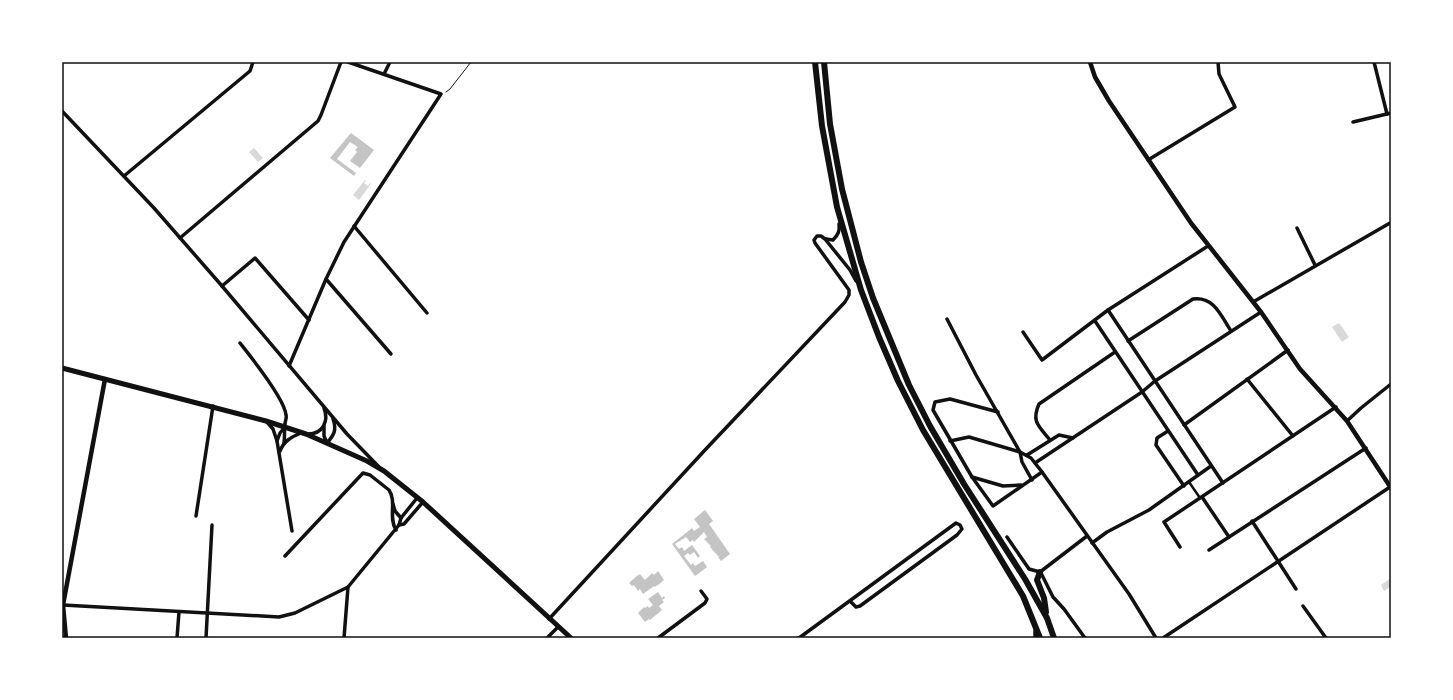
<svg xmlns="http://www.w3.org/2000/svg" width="1453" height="700" font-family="Mulish,sans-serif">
<rect width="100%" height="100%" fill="#fff"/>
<g fill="#d9d9d9">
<polygon points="254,148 263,158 258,162 249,152"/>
<polygon points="365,180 366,181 364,183 368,186 370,183 371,184 359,200 353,195"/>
<polygon points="1339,323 1349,337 1342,342 1332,327"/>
<polygon points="1391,578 1391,586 1384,591 1381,585"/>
</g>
<g fill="#c4c4c4">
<polygon points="351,133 374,150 360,168 350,161 357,152 355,150 358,147 350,142 337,159 356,173 354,176 330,158"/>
<polygon points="705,510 713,521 709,524 730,554 721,561 718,557 719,557 710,547 711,546 704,539 707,537 704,532 694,542 693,540 690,542 686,537 675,544 679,549 682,547 684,551 692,545 700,556 698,558 694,552 690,555 688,553 684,556 691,565 693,563 695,566 703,561 707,567 695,576 672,544 692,528 694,531 700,527 694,519"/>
<polygon points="658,571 664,580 658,585 654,587 654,586 643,594 640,589 638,591 634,585 632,586 629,583 637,576 640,574 645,580 652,573 654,575"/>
<polygon points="658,592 662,598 664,596 665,598 662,600 664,602 659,606 662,610 650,620 649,619 645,622 638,613 644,607 645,608 648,606 649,608 653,605 648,599"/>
</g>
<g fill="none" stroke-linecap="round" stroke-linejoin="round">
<polyline stroke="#111" stroke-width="1" points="446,92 450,89 471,62"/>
<polyline stroke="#111" stroke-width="2.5" points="1189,482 1200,498"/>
<g stroke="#111" stroke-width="3.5">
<polyline points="1374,62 1387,114"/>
<polyline points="384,74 390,62"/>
<polyline points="62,111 154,208 222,286 347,434 379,467"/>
<polyline points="1353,122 1391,113"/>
<polyline points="1148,160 1235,107 1219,74 1218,62"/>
<polyline points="124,176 250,71 253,62"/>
<polyline points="354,226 427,313"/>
<polyline points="1297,228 1315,265"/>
<polyline points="180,238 318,121 321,115 341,62"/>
<path d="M 826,239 L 833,240 C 838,235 840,231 839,224"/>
<polyline points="326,279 391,354"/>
<polyline points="222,286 255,258 309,320"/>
<polyline points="1253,302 1390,223"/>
<polyline points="1108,310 1223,483"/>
<polyline points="947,319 976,375 1020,452 1031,458 1042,472 1129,594 1156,638"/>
<polyline points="1095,321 1198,475"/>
<polyline points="1023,332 1042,360 1108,310 1208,246"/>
<path d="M 1128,341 L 1193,299 C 1214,296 1221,316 1231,331"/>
<path d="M 240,343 C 251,357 285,399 286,415 C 287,418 285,421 285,424 C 284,431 285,436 284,443"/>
<polyline points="289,366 326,279 344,242 441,94 348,62"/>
<polyline points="1247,379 1293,436"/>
<polyline points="998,412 950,399 935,402 933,410 972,477 993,506 1042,472"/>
<polyline points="1347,421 1361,408 1391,384"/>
<polyline points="267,422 273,429 277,441 292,531"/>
<polyline points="1184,425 1288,350"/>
<path d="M 324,426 L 324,436 L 327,443 C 334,435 337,430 333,419"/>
<polyline points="1168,431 1157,438 1156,445 1184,486"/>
<path d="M 308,434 C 323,434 329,421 324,408"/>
<path d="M 1050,440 C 1039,426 1031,422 1039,404 L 1115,352"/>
<polyline points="277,441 280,433 285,427"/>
<polyline points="950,441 969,437 1020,452 1022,462 1032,480"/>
<path d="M 280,451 C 284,441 291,437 301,433"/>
<polyline points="1027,455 1059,435 1073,438"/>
<polyline points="1035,463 1142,392 1155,381 1261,312"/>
<polyline points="972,477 1003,486 1021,485"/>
<polyline points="1202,497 1229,537"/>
<polyline points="393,504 395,511 401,518"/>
<polyline points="196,516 213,406"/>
<polyline points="1252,521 1296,589"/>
<polyline points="399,525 404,524 423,502"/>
<polyline points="1007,537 1029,569 1040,572"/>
<polyline points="1092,543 1107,532 1149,510 1211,466"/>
<polyline points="1180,547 1164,522 1336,407"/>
<polyline points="1209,550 1366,448"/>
<path d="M 285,556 L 363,473 L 370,475 L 389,490 C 397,502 388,517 396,530"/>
<polyline points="1040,572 1087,536"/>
<polyline points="1041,573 1053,597 1064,609 1085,638"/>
<polyline points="63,605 279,617 295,613 348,587"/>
<polyline points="1303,606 1326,638"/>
<polyline points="549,619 705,450 845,302 849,295 849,290 815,243 814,240 817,236 821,236 825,239 850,270 856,281"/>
<polyline points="1035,631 1035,638"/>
<polyline points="177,638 179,612"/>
<polyline points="206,638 212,525"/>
<polyline points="344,638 348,587 399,525 401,518 417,498"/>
<polyline points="547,638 558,627"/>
<polyline points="658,638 705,603 707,599 701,591"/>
<polyline points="799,638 956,523 960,525 962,529 957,535 860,606 856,607 850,601"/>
<polyline points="1163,638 1390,487"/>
</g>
<g stroke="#111" stroke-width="4.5">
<polyline points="1090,62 1095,77 1109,101 1191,223 1261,312 1300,369 1347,421 1391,488"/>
<polyline points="66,638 63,605 105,379"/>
</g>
<polyline stroke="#111" stroke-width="5" points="62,368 266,421 306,434 367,461 384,471 423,502 571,638"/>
<g stroke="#111" stroke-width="6">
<polyline points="815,62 822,126 837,207 861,290 879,337 898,381 923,430 1023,596 1040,638"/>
<polyline points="824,62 830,124 842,189 861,262 873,298 909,385 930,426 964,484 1025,579 1047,618 1054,638"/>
<polyline points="1040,572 1037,580 1044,598 1046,612"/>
</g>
</g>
<rect width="1453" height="700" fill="none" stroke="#ffffff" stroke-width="126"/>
<rect x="63" y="63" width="1327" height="574" fill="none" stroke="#111" stroke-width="1.5"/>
</svg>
